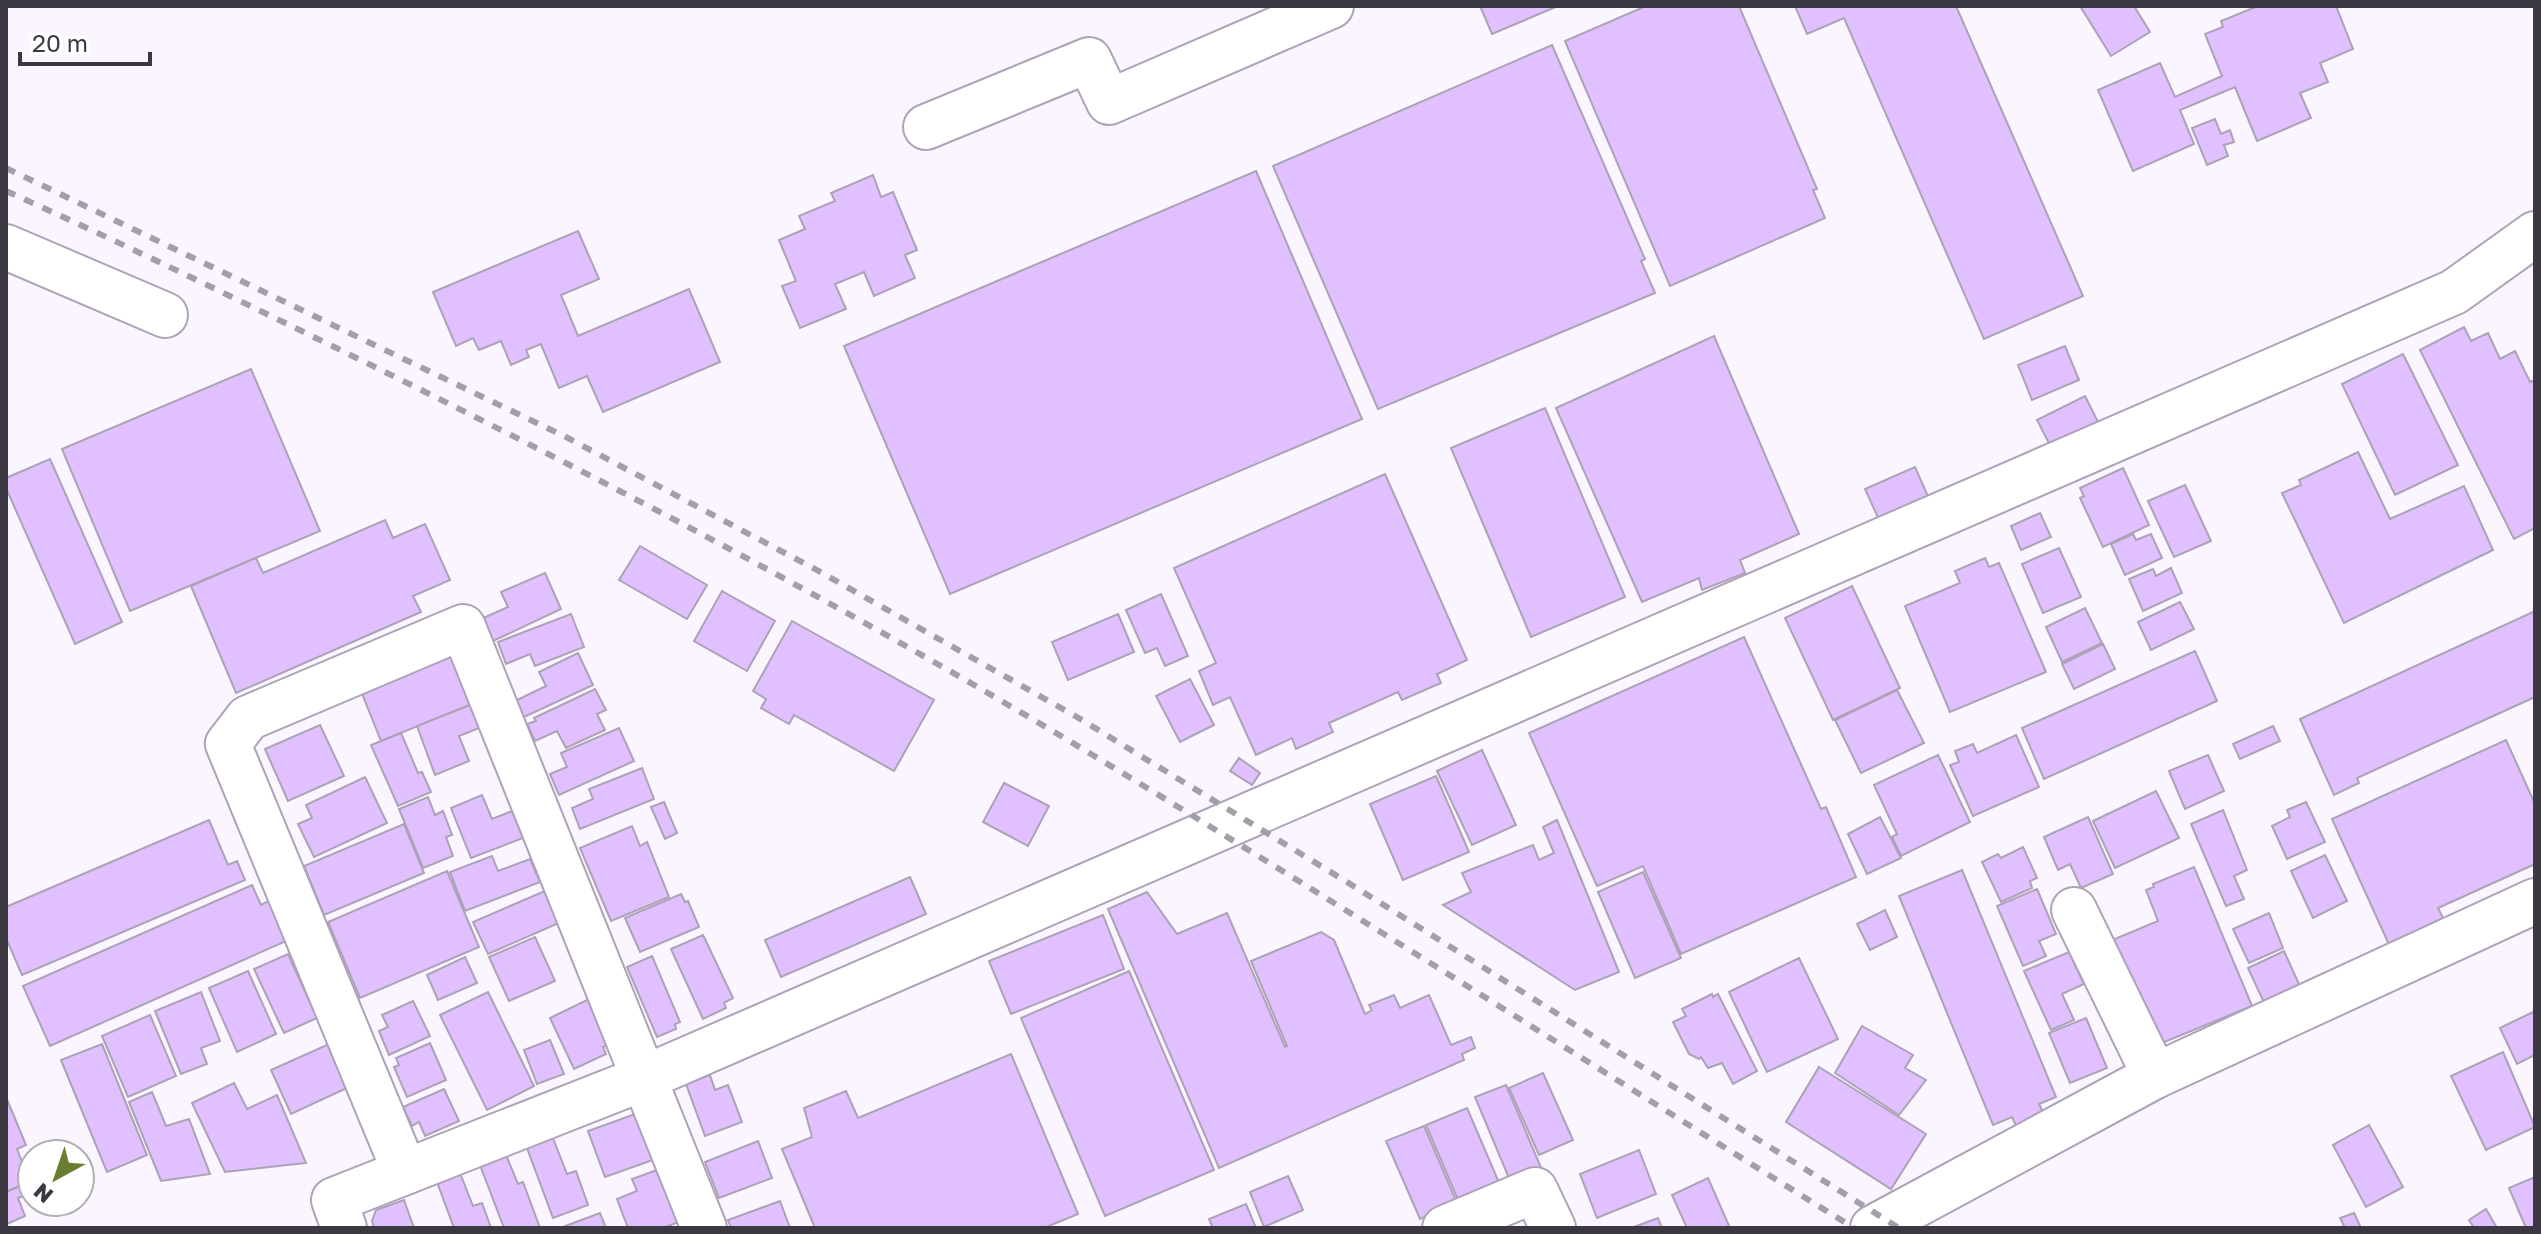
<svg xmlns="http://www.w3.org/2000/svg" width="2541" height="1234" font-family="'Golos Text',sans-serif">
<rect width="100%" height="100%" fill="#faf5fe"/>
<g fill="#e0c0fe" stroke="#aca2b6" stroke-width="2">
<polygon points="1480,6 1558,6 1492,34"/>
<polygon points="1646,6 1739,6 1817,189 1813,190 1825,218 1670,286 1565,41"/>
<polygon points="1795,6 1956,6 2083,296 1984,339 1844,18 1807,34"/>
<polygon points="2080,6 2134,6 2150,32 2111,56"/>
<polygon points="2258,6 2336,6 2353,49 2320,63 2328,82 2300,93 2311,118 2257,141 2235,87 2180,110 2194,144 2133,171 2098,90 2160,63 2175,97 2222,76 2205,34 2223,27 2221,21"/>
<polygon points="1552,45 1645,259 1641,261 1655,293 1378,409 1273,166"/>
<polygon points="2215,119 2221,134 2230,130 2234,142 2224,145 2228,156 2207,165 2192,128"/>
<polygon points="1256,171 1362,419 950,594 844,346"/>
<polygon points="873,175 881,197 893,192 917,250 905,255 915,278 874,296 864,272 835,284 846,309 800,328 782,286 796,281 779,240 805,229 799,216 835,201 831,193"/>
<polygon points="578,231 599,279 561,295 578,336 689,289 720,362 603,412 587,376 559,388 541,344 526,350 529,357 511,365 501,341 479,350 473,338 456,346 433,292"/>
<polygon points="2464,327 2471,341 2488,333 2500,359 2515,351 2530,382 2535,380 2535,528 2514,539 2420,350"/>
<polygon points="1714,336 1799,534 1740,560 1745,573 1702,590 1699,578 1642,602 1556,408"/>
<polygon points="2065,346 2079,380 2032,400 2018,365"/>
<polygon points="2403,354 2458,465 2395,495 2342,384"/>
<polygon points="251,369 320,531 130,611 62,449"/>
<polygon points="2085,396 2099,424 2051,447 2037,420"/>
<polygon points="1545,408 1625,597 1531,637 1451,448"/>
<polygon points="2358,452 2390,519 2464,486 2493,550 2344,623 2282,493 2301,485 2299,480"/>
<polygon points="50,459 122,622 75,644 6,488 6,478"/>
<polygon points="1915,467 1930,501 1880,522 1865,489"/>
<polygon points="2123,468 2149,525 2103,547 2080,498 2084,496 2080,488"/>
<polygon points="1385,474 1467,660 1437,674 1441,683 1402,700 1398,692 1329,723 1333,732 1296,749 1292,738 1256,755 1230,697 1213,705 1199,671 1216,663 1174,568"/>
<polygon points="2185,485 2211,541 2174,557 2148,501"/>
<polygon points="2040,513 2051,537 2021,550 2011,526"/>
<polygon points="385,520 393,538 425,524 450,580 413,596 421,612 236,693 191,586 256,558 263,573"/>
<polygon points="2133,534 2136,540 2151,534 2162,558 2125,575 2111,544"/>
<polygon points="640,546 707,585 687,619 619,580"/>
<polygon points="2059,548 2081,597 2043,613 2022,564"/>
<polygon points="1985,558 1989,567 1999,563 2046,672 1950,712 1905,606 1960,583 1955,571"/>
<polygon points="2171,568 2182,593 2143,611 2129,579 2153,569 2156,576"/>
<polygon points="545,573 561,609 491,642 481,619 508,607 501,592"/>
<polygon points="1852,586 1900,688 1833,720 1785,618"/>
<polygon points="722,591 775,621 747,671 694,641"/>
<polygon points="1161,594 1188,656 1165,666 1157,648 1145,653 1126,610"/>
<polygon points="2180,602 2194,629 2151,650 2138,622"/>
<polygon points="2085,608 2102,643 2062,662 2046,627"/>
<polygon points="2535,611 2535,697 2357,778 2359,783 2334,795 2300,719"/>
<polygon points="571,614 584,647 535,666 530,654 506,664 498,642"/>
<polygon points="1118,614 1134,652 1068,680 1052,642"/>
<polygon points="792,621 934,700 894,771 794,715 789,724 761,708 766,699 753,691"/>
<polygon points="1744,637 1821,809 1826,807 1856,877 1681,954 1643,866 1597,886 1529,733"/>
<polygon points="2103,644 2115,669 2074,689 2062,664"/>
<polygon points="456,651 477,702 381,741 361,691"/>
<polygon points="2195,651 2217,701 2044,779 2022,728"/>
<polygon points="578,653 593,685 522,718 515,701 546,686 539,672"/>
<polygon points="1190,679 1214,725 1180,742 1156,696"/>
<polygon points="595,689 606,710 597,714 605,730 566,748 557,731 535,741 527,724 536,721 534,718"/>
<polygon points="1897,690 1924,743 1861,773 1835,720"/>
<polygon points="470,705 479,728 459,736 469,761 435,775 417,726"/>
<polygon points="320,725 344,776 288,801 265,749"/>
<polygon points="2273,726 2280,741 2240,759 2233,744"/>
<polygon points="619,728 634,761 559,795 550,774 567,767 561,753"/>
<polygon points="401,733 418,773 422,772 431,792 398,806 371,745"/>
<polygon points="2016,735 2039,787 1973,816 1950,765 1959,762 1955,751 1973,744 1977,753"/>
<polygon points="2506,740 2535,804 2535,864 2438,908 2446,924 2391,949 2332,819"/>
<polygon points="1482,750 1516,825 1472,845 1437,771"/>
<polygon points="1938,755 1970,822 1901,856 1892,837 1897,834 1874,785"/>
<polygon points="2208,755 2224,791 2185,809 2169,771"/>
<polygon points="1239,758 1260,773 1252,785 1230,771"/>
<polygon points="642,768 654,799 580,829 572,808 593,799 589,789"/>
<polygon points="1436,776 1469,852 1403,880 1370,804"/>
<polygon points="365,777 387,823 314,857 298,824 312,818 306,805"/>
<polygon points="1004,783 1049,806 1028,846 983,822"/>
<polygon points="2156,791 2179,838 2115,868 2093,821"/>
<polygon points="482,795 492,819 512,811 523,838 471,858 451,808"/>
<polygon points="428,797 435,815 443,811 452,835 446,837 453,856 423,868 399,809"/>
<polygon points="664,802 677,833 665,839 651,807"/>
<polygon points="2306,802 2325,842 2287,859 2272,826 2290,817 2287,810"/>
<polygon points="2223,810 2247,870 2234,876 2244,899 2226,906 2191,824"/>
<polygon points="1880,817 1901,858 1867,874 1848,834"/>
<polygon points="2088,817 2113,874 2081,888 2070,864 2058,870 2044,837"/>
<polygon points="209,820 228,865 237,861 245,880 22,975 6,938 6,907"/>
<polygon points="1557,820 1619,972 1575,990 1443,905 1471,892 1462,873 1533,845 1539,860 1554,853 1543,827"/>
<polygon points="404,824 424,873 324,915 304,866"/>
<polygon points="632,826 640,846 647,842 669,897 611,921 580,848"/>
<polygon points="2023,847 2037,878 2030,881 2032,888 2001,902 1982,862 1998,854 2001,858"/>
<polygon points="2325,855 2347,901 2313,918 2291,871"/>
<polygon points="492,856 498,871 530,859 540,882 465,911 450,872"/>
<polygon points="2194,867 2252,1006 2157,1045 2110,941 2158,921 2146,890 2154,887 2153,884"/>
<polygon points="1962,870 2056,1097 2039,1104 2045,1116 2017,1128 2012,1117 1993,1125 1899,896"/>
<polygon points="447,871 479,947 360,998 328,922"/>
<polygon points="1643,872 1681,958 1635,978 1598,892"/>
<polygon points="910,877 926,914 781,977 765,940"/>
<polygon points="252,885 261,905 277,897 295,937 50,1046 23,986"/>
<polygon points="2037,889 2056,934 2039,941 2046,956 2023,966 1997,906"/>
<polygon points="547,890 561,922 488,954 473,922"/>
<polygon points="1147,892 1177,934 1227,913 1285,1047 1287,1046 1251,961 1321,932 1334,940 1365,1014 1372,1010 1369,1005 1394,995 1400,1008 1429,995 1451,1045 1471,1037 1475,1048 1462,1054 1464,1060 1219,1168 1108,909"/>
<polygon points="681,894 685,902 688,901 699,927 640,952 625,918"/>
<polygon points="1885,910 1897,937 1870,950 1857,924"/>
<polygon points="2269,913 2283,948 2249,963 2233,929"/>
<polygon points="1103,915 1124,969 1011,1014 989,961"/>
<polygon points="703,935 733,998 724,1003 726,1008 703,1019 671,949"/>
<polygon points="535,937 555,981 509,1001 489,957"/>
<polygon points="2284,951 2303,993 2267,1009 2248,968"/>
<polygon points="2069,952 2084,984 2062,994 2074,1020 2051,1030 2024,971"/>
<polygon points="288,954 317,1018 284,1033 254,969"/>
<polygon points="652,956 680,1022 675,1024 676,1029 657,1037 627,967"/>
<polygon points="465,957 477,983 438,1000 427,975"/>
<polygon points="1799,958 1838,1039 1767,1072 1729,992"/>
<polygon points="248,971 276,1034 237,1052 209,988"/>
<polygon points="1129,971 1214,1170 1105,1216 1021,1018"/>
<polygon points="201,992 220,1041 201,1048 207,1064 181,1074 155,1011"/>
<polygon points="488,992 534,1086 487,1110 440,1015"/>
<polygon points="1712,994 1713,997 1718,994 1757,1071 1733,1084 1722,1063 1708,1068 1701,1057 1699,1059 1689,1054 1673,1022 1686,1016 1682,1009"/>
<polygon points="591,998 612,1043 603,1047 606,1054 574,1069 550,1018"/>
<polygon points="413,1001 430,1036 389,1055 379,1031 388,1027 382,1015"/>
<polygon points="2535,1011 2535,1055 2517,1064 2500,1028"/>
<polygon points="150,1015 176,1076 128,1097 102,1036"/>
<polygon points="2086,1018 2107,1068 2070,1083 2049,1033"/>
<polygon points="1862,1026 1913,1055 1905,1068 1926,1080 1899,1115 1835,1073"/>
<polygon points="550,1040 564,1074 537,1084 524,1050"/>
<polygon points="430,1043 446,1080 407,1097 394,1067 399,1065 396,1058"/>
<polygon points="102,1044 147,1155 107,1172 61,1060"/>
<polygon points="329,1044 349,1087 291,1114 271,1070"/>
<polygon points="2503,1052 2535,1127 2486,1150 2451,1076"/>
<polygon points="1011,1054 1078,1214 1044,1228 815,1228 782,1149 812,1137 804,1108 846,1091 858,1118"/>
<polygon points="1819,1067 1926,1134 1891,1189 1786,1122"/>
<polygon points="1543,1073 1573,1140 1539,1155 1509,1088"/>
<polygon points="710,1075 715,1090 728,1085 742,1122 705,1136 686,1084"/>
<polygon points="234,1083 247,1109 277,1095 306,1163 225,1172 192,1103"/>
<polygon points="1506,1085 1542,1170 1511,1183 1475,1097"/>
<polygon points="444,1089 459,1121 425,1136 419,1122 412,1126 403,1107"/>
<polygon points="152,1092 166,1126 189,1119 210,1174 161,1181 129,1102"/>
<polygon points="6,1097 26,1145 17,1149 30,1182 6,1192"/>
<polygon points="1467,1108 1500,1185 1459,1202 1426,1125"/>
<polygon points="635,1114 653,1160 605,1177 588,1131"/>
<polygon points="2369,1125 2403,1187 2366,1207 2333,1145"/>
<polygon points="1424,1126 1457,1203 1420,1219 1386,1141"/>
<polygon points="553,1138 567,1174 576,1171 588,1205 553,1218 527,1148"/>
<polygon points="758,1141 772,1178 719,1198 705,1162"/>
<polygon points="1639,1150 1656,1194 1597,1218 1580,1174"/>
<polygon points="506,1155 518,1184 523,1182 540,1228 504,1228 480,1165"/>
<polygon points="32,1162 32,1192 18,1198 25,1216 7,1224 6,1192 30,1182 24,1166"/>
<polygon points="665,1167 684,1220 663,1228 628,1228 617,1199 637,1191 632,1179"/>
<polygon points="460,1173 473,1206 482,1203 491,1228 454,1228 437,1182"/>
<polygon points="1288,1176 1303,1210 1264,1227 1250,1192"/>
<polygon points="2535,1177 2535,1228 2526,1228 2509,1188"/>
<polygon points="1708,1178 1730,1228 1687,1228 1672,1195"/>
<polygon points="404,1200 414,1228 374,1228 372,1221 376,1210"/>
<polygon points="780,1201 790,1228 731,1228 728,1220"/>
<polygon points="1246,1204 1256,1228 1213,1228 1209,1219"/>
<polygon points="2486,1209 2497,1228 2474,1228 2469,1220"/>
<polygon points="600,1213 606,1228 560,1228"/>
<polygon points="2354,1213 2361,1228 2345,1228 2340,1218"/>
<polygon points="1658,1218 1662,1228 1631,1228"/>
</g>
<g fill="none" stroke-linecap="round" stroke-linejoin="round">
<g stroke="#ada2b7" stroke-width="48">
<g id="minor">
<polyline points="926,127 1089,60 1109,102 1331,6"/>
<polyline points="6,247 165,315"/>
<polyline points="2074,910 2155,1076"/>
<polyline points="405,1172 228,744 248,718 463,627 704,1228"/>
<polyline points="344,1228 334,1200 644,1078 2454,292 2535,234"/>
<polyline points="1445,1228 1535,1190 1553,1228"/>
<polyline points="1873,1228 2155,1076 2535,901"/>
</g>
</g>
<use href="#minor" stroke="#fff" stroke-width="44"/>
<g stroke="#a39ea7" stroke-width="6" stroke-dasharray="10 10" stroke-linecap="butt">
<polyline points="6,168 564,436 815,569 1077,717 1347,882 1899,1228"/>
<path d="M 6,191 C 133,248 257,309 381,370 C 614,485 843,606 1066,739 C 1331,898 1591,1065 1854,1228"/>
</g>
</g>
<rect width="2541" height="1234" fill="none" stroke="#3c3841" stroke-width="16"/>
<g transform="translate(56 1178) rotate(220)"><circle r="38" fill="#ffffff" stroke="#b1afb3" stroke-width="2"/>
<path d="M0-6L14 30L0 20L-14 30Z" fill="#6a7e2f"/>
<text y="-12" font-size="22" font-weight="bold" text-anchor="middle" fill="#3c3841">N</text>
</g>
<path d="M20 52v12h130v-12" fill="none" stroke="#3c3841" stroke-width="4"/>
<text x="32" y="52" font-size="24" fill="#3c3841" stroke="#ffffff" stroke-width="6" paint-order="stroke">20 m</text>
</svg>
